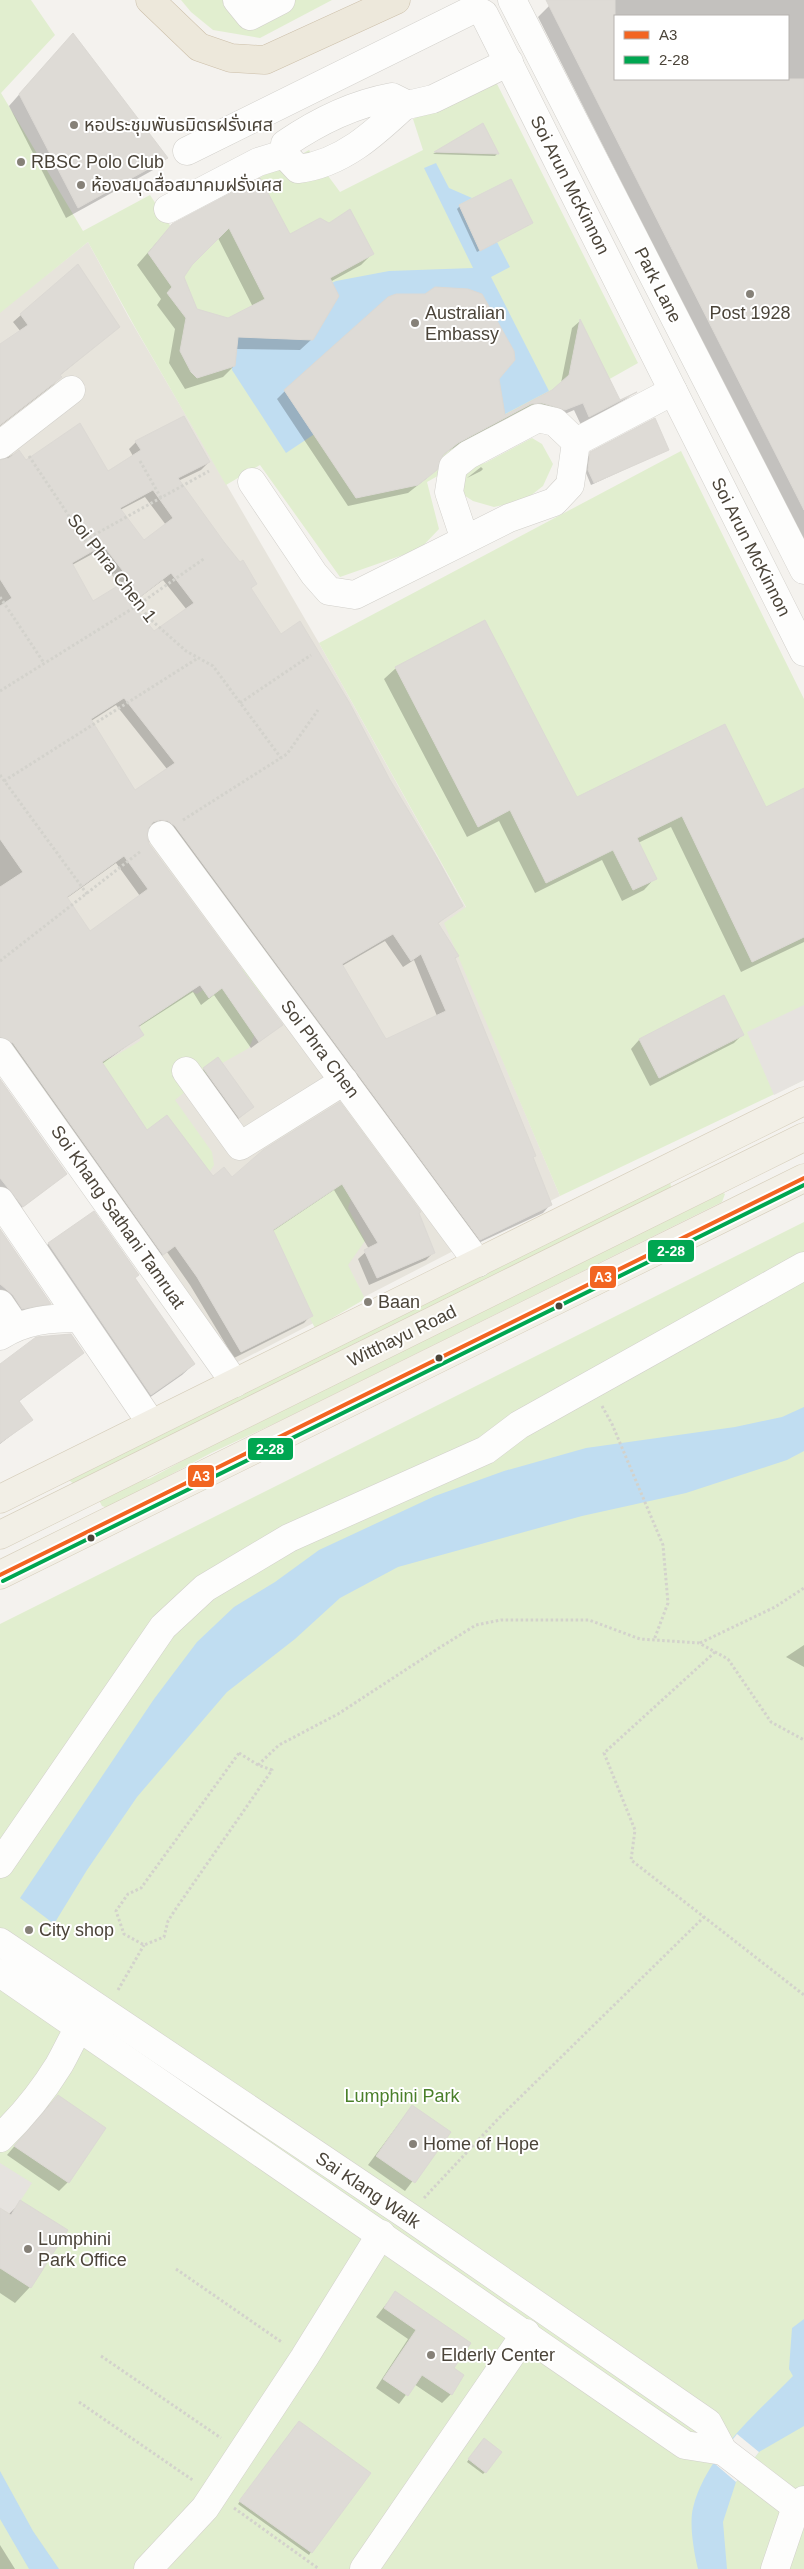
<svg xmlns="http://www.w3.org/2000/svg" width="804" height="2569" font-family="Arial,'Noto Sans Thai',sans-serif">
<rect width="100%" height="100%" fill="#f4f2ee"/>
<polygon fill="#e7e4dc" points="88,242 128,316 319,643 466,908 445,923 560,1196 230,1366 0,1051 0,312"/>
<g fill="#e1eecf">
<polygon points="0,0 31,0 55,35 1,93 83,231 150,195 171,227 309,150 340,192 423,150 413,119 496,82 638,363 427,482 439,529 420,549 340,577 260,465 226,485 136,329 88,242 0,313"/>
<polygon points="181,0 332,0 260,38 213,30 191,12"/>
<polygon points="532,438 542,444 553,464 543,486 525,500 494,507 473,501 456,490 467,467 485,463"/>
<polygon points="681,451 804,699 804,1080 560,1196 444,923 466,907 319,643"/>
<polygon points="254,967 266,987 263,1014 249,1048 217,1066 175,1100 212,1152 214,1165 207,1176 151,1159 85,1039 93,1038 110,1059 140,1041 141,1018 182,986 197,994 229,972"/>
<polygon points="340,1149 356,1184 348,1208 365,1241 348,1265 365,1299 315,1328 270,1241 265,1210"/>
<polygon points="670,1181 671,1187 666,1192 76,1486 69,1480"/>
<polygon points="720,1191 725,1194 722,1202 282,1420 211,1453 108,1508 102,1506 99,1500 116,1484 149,1479 219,1441"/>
<polygon points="804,1222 804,2569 0,2569 0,1624"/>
</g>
<g fill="#e6e3df">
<polygon points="804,1005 804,1080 774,1095 747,1032"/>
<polygon points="0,2163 32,2183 11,2215 0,2208"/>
</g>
<g fill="#c0ddf1">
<polygon points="436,163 449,188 472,198 459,205 480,250 496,240 510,267 491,277 549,391 469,433 319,431 286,453 232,370 234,329 336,281 389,271 473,268 424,168"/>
<polygon points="804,1407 804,1451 787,1460 686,1493 582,1516 398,1567 340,1598 295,1639 227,1692 137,1797 87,1870 54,1924 20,1898 154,1699 197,1642 234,1607 275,1582 319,1550 435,1496 504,1471 586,1448 735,1427 782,1417"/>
<path d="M 804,2319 L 804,2426 L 759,2452 L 736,2482 L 723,2522 L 727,2569 L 698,2569 C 694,2553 689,2524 693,2508 C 706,2455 756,2414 793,2376 L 789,2369 L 792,2328 Z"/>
<polygon points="0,2471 33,2531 59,2569 29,2569 0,2519"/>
</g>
<polygon fill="#f4f2ee" points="737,2434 759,2452 736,2482 714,2463"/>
<g fill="#0003" fill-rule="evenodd">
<path d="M 561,0 L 804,0 L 804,544 L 538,17 L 549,6 ZM 615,16 L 788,16 L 788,79 L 615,79 Z"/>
<polygon points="62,46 167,158 155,169 66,218 9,106"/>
<polygon points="483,124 497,154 495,156 433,154"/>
<path d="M 260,180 L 289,236 L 372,254 L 361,265 L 330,282 L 312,339 L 300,350 L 236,349 L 234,366 L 223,377 L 185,389 L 169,363 L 175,329 L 157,305 L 161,299 L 137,265 L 172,225 ZM 218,238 L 253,307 L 228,320 L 196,310 L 182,277 L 190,265 Z"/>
<polygon points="460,206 529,225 477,252 457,209"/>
<polygon points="21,315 119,327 59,376 60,377 53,385 0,426 0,346 21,332 13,322"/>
<polygon points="580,321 619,401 631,396 581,425 574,410 556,418 521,412 448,451 441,457 427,478 408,493 348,506 277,399 285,391 498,378 504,417 552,391 561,383 572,328"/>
<path d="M 136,442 L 209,462 L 201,470 L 178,481 L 223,543 L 256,583 L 250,589 L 280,636 L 389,781 L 461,906 L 437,924 L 457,956 L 454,960 L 550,1205 L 543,1213 L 472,1246 L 160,828 L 146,829 L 145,837 L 148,845 L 282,1025 L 251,1048 L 214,995 L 201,1005 L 193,992 L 137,1028 L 142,1035 L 102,1064 L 146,1132 L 213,1177 L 231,1179 L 264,1151 L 417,1213 L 434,1252 L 426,1260 L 369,1285 L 358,1259 L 369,1249 L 334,1190 L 273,1231 L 311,1315 L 304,1323 L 234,1358 L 190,1285 L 167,1252 L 155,1261 L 0,1046 L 0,461 L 18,452 L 25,461 L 107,472 L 133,456 L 129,449 ZM 145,497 L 166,525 L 144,542 L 120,510 ZM 96,552 L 120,586 L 93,603 L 72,565 ZM 163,580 L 187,610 L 154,633 L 131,604 ZM 116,705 L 167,769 L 135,791 L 91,721 ZM 116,863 L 140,896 L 90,933 L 67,898 ZM 385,941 L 403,967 L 414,960 L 437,1016 L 386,1041 L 342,966 Z"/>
<polygon points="667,450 591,485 586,473 588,456 591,453"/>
<polygon points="481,467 483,469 481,471 467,478"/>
<polygon points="396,668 577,798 765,808 804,790 804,942 741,972 671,827 638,843 655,878 644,890 622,901 602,860 535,893 499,821 467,837 384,679"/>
<polygon points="723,997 743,1034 734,1043 650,1086 631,1049 639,1040"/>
<polygon points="204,1069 253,1107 233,1123 198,1075"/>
<polygon points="0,1081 66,1174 15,1213 0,1195"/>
<polygon points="93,1213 134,1278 194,1364 182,1375 139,1405 37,1255 48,1244"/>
<polygon points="0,1231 49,1303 42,1311 14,1316 0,1298"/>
<polygon points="83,1352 18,1402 31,1420 0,1444 0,1365"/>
<polygon points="804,1645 804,1667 786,1657"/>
<polygon points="49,2105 105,2128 68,2182 59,2191 7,2155"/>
<polygon points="412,2106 449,2133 405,2191 368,2165"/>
<polygon points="21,2202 30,2287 15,2303 0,2293 0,2210 8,2215"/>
<polygon points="395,2293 453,2368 451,2394 442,2403 414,2384 399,2404 376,2388 408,2339 376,2317"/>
<polygon points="296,2425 311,2552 309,2555 238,2504"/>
<polygon points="481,2442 485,2472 483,2474 467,2462"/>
<polygon points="0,2545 15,2569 0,2569"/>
</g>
<g fill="#dedbd6" stroke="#dcd9d4" fill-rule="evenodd">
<polygon points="546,0 615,0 615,79 804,79 804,510"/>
<polygon points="73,33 168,158 78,208 19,94"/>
<polygon points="483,123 499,154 434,152"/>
<path d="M 260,178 L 290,234 L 320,218 L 329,223 L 350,209 L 374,254 L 330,278 L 339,296 L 313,340 L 238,337 L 235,366 L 197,378 L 191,372 L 180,351 L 186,318 L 167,293 L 172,287 L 148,253 L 172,224 ZM 229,228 L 265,299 L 228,318 L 197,309 L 184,277 L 192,265 Z"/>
<polygon points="511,179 533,223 480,251 459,205"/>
<polygon points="78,264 120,327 60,375 62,377 0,425 0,344 28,325 20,314"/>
<polygon points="435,287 468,289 482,294 514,351 515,360 499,379 505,415 552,390 569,375 580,319 620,400 637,392 589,417 583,403 565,410 542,403 531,404 458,443 443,455 437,470 418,485 356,498 284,390 388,297 396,294 425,294"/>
<path d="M 184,416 L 210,462 L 178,478 L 224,542 L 240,562 L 243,560 L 257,584 L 251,588 L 281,634 L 300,621 L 349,702 L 390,780 L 437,858 L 463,906 L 438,923 L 459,956 L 455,958 L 536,1156 L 533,1157 L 552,1205 L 480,1240 L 175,826 L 168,821 L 160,820 L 153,822 L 148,829 L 147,837 L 149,844 L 283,1025 L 259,1042 L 222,988 L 209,998 L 200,985 L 138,1026 L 144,1035 L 102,1062 L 147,1130 L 167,1115 L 213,1176 L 224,1167 L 232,1177 L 263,1150 L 340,1102 L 421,1212 L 419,1213 L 435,1253 L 377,1278 L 364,1250 L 378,1243 L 342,1184 L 273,1230 L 313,1316 L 241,1352 L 197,1277 L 175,1246 L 163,1255 L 13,1043 L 0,1037 L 0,887 L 23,872 L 0,839 L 0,606 L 12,598 L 0,579 L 0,460 L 9,458 L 19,450 L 26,460 L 80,423 L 108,471 L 141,450 L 135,441 ZM 153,490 L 173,518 L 144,540 L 120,508 ZM 103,545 L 129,579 L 93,601 L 72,563 ZM 171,573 L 194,603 L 154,631 L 132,603 ZM 124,698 L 175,763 L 135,790 L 91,719 ZM 124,856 L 148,889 L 90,931 L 67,897 ZM 393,934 L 411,961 L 421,954 L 446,1011 L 386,1039 L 342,964 Z"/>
<polygon points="655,418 669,450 594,483 588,470 590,452"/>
<polygon points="485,620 577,797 725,724 766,807 804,788 804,937 752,962 682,816 637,838 657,879 633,890 613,850 546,883 510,810 478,827 395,667"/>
<polygon points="724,995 744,1035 659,1078 639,1039"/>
<polygon points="218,1057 254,1107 239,1118 203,1068"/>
<polygon points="0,1079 67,1174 23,1207 0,1178"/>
<polygon points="94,1211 139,1275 135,1278 195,1364 151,1395 48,1243"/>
<polygon points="0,1229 51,1304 22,1309 13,1295 0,1284"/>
<polygon points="71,1334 84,1353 19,1401 33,1420 0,1443 0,1364 36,1337"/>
<polygon points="58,2095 106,2128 69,2183 14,2146"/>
<polygon points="412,2105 451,2132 415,2183 376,2156"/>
<polygon points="20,2200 68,2230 31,2288 0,2268 0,2208 11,2215"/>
<polygon points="395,2291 471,2343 454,2368 464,2375 452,2395 422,2375 408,2396 383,2379 416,2330 384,2308"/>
<polygon points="299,2421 371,2473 312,2553 239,2501"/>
<polygon points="484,2438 502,2452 486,2473 468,2459"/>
</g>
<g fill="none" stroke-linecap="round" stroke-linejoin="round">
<g stroke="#d2d0cb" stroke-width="29">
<g id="minor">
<polyline points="237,0 250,16 281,0"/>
<polyline points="512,0 804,570"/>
<path d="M 392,97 L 406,104 C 375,133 342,164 298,169 L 284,154 L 285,144 C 317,122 354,104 392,97 Z"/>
<polyline points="403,106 433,99 509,62"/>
<polyline points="187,151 474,9 484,14 804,652"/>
<polyline points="168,209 258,162 284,154"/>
<polyline points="576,442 673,391"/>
<polyline points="0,445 71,390"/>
<polyline points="252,482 314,574 329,591 355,595 509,518 554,502 570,485 576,442 555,422 538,418 468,455 453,467 449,492 465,540"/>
<polyline points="162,835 478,1263"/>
<polyline points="0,1052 235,1383"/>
<polyline points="186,1071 240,1146 344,1081"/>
<polyline points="0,1201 151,1423"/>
<polyline points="0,1304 15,1326"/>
<path d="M 0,1336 C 25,1320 50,1318 79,1318"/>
<polyline points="0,1864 163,1627 205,1588 289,1538 486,1450 519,1425 804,1266"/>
<polyline points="0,1942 408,2216 708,2423 723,2451 796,2507"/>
<polyline points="0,1973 685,2445 723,2451"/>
<path d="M 0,2138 C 22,2117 43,2091 59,2065 C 70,2046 76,2028 91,2012"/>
<polyline points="148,2569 205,2508 304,2358 381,2234"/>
<polyline points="364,2569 526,2333"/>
<polyline points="775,2569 796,2507 804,2500"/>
</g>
</g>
<g stroke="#d6cebb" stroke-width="29">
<g id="major">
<polyline points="0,1499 804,1101"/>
<polyline points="0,1535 804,1137"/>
<polyline points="0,1575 804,1178"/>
</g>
</g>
<g stroke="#ccbfa9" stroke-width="29">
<polyline id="highway" points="150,0 199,47 231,58 265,60 396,0"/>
</g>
<g stroke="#d3d2cc" stroke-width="3" stroke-dasharray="2.5 2.5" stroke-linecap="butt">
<polyline points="29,456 85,540 150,619 186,651 213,666 281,758"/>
<polyline points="140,461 161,498"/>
<polyline points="85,540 209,471"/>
<polyline points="0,597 44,663"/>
<polyline points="0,691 138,605 205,558"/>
<polyline points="240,703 311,655"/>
<polyline points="0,775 87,894"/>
<polyline points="4,781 198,658"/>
<polyline points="183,820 287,754 318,710"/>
<polyline points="0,961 141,851"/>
<polyline points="602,1406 612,1424 663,1545 668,1603 654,1640"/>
<polyline points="700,1643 775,1607 804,1588"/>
<polyline points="715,1652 604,1753 635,1830 631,1860 804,1995"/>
<polygon points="239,1753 258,1765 272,1770 175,1910 168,1921 164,1937 144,1945 124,1934 116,1911 128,1894 141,1888"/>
<polyline points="258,1765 279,1745 338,1714 439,1648 476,1625 501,1620 589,1620 640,1639 699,1643 728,1659 771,1722 804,1740"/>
<polyline points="118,1990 144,1945"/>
<polyline points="424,2198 498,2119 704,1917"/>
<polyline points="176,2269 283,2343"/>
<polyline points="101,2356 221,2438"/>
<polyline points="79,2402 194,2481"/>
<polyline points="234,2508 319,2569"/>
</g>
<use href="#minor" stroke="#fdfdfc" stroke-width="28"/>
<use href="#major" stroke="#f2efe6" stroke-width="28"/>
<use href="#highway" stroke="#ede8db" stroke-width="28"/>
<g stroke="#fff" stroke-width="8">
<polyline id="bus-1" points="0,1575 804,1178"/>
</g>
<g stroke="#fff" stroke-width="8">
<polyline id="bus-2" points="3,1581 804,1185"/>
</g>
<use href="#bus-1" stroke="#f26522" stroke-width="4"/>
<use href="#bus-2" stroke="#00a651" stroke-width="4"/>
</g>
<g fill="#868178" stroke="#fff" stroke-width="2">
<circle cx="74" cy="125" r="5"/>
<circle cx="21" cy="162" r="5"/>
<circle cx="81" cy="185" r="5"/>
<circle cx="750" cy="294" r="5"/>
<circle cx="415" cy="323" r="5"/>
<circle cx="368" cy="1302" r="5"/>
<circle cx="29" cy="1930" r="5"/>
<circle cx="413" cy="2144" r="5"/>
<circle cx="28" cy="2249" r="5"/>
<circle cx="431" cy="2355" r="5"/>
</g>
<g fill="#4b4439" stroke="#fff" stroke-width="2">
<circle cx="559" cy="1306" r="4.5"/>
<circle cx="439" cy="1358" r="4.5"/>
<circle cx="91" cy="1538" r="4.5"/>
</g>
<g text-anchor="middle" stroke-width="4" stroke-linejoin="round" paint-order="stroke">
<g font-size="18" fill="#4b4439" stroke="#fff" text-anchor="start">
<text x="84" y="131">หอประชุมพันธมิตรฝรั่งเศส</text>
<text x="31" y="168">RBSC Polo Club</text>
<text x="91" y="191">ห้องสมุดสื่อสมาคมฝรั่งเศส</text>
<text x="425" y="319">Australian<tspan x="425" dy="21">Embassy</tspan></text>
<text x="750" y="319" text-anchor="middle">Post 1928</text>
<text x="378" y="1308">Baan</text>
<text x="39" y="1936">City shop</text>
<text x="423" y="2150">Home of Hope</text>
<text x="38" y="2245">Lumphini<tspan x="38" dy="21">Park Office</tspan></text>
<text x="441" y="2361">Elderly Center</text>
</g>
<g font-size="18" fill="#4b4439" stroke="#fff">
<text transform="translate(570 185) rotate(63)" y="6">Soi Arun McKinnon</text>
<text transform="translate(658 285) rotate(63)" y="6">Park Lane</text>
<text transform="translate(751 547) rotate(63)" y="6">Soi Arun McKinnon</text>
<text transform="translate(112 568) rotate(52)" y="6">Soi Phra Chen 1</text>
<text transform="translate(320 1049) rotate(53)" y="6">Soi Phra Chen</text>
<text transform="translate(118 1217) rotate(55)" y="6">Soi Khang Sathani Tamruat</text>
<text transform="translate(402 1336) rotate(-26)" y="6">Witthayu Road</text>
<text transform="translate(368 2190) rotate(34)" y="6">Sai Klang Walk</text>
</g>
<g font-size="18" fill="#4a7f2a" stroke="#fff">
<text x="402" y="2102">Lumphini Park</text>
</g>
</g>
<g stroke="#fff" stroke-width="2">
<rect x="647" y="1239" width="48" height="24" rx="5" fill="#00a651"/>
<rect x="589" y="1265" width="28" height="24" rx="5" fill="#f26522"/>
<rect x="247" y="1437" width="47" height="24" rx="5" fill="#00a651"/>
<rect x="187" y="1464" width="28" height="24" rx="5" fill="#f26522"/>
</g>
<g font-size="14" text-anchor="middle" font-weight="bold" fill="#fff">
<text x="671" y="1256">2-28</text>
<text x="603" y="1282">A3</text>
<text x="270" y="1454">2-28</text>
<text x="201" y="1481">A3</text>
</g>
<rect x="614" y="15" width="175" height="65" fill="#ffffff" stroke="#b7b4b0"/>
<rect x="624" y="31" width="25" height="8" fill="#f26522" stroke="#b7b4b0"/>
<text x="659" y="40" font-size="15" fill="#4b4439">A3</text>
<rect x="624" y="56" width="25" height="8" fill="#00a651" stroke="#b7b4b0"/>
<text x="659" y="65" font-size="15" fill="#4b4439">2-28</text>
</svg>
